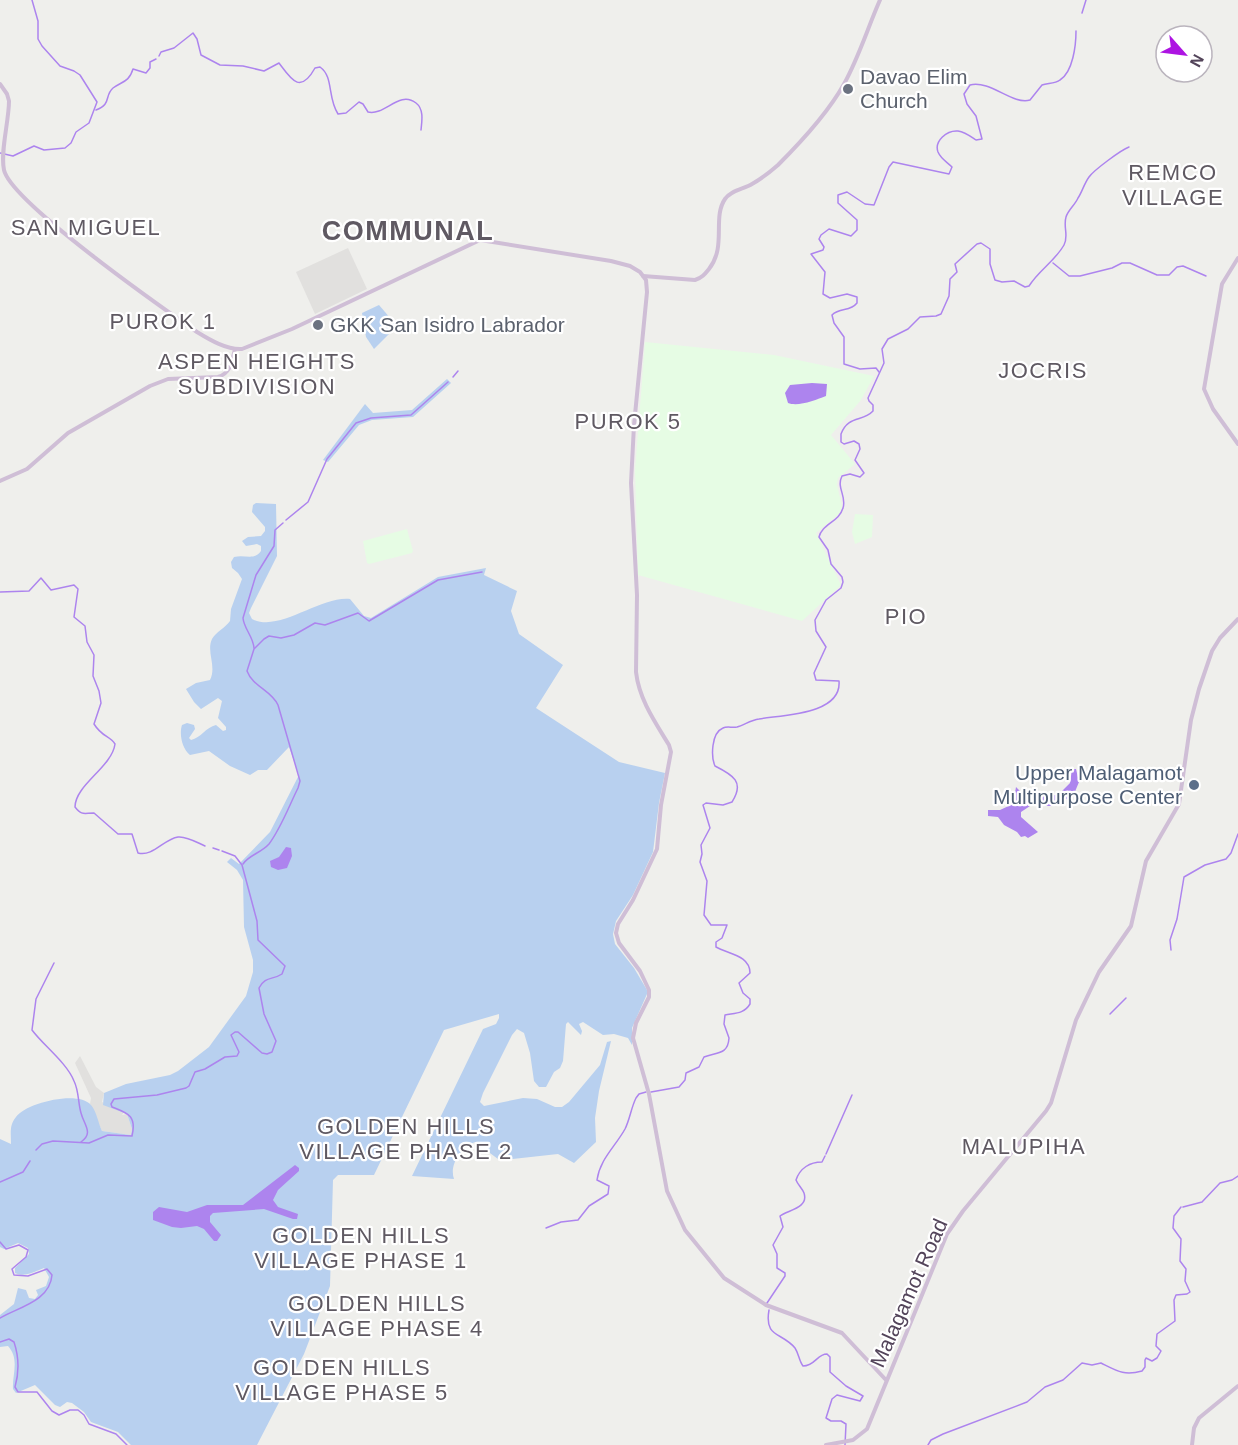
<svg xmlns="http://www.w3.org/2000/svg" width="1238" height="1445" font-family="Helvetica,sans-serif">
<rect width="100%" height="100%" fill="#efefec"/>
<g fill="#e6fce4">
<polygon points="645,342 774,355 874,376 861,400 831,435 855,464 838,478 837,485 842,506 840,513 816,533 841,585 802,621 638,575 635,471"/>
<polygon points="855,514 873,515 872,537 855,544 852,532"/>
<polygon points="407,529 413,551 412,553 369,564 367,563 363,541"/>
</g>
<g fill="#e1e0de">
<polygon points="348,248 367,289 315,314 296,272"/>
<polygon points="80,1056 96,1087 104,1093 102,1102 124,1112 122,1115 127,1114 132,1129 131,1135 102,1131 90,1104 91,1098 75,1063"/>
</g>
<g fill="#b8d0ef">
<polygon points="379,305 397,326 374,349 366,337 362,313"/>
<polygon points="447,379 451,383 413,417 372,420 359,425 328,462 323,460 365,404 373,413 412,410"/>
<path d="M 256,503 L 276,504 L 277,556 L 251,608 L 249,613 L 252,619 C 280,633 319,596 350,599 L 364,616 L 371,618 L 438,577 L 486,568 L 484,575 L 517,591 L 511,611 L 519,634 L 563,665 L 536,708 L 619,762 L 665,773 L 659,803 L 653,852 L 633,895 L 616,921 L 613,934 L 615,944 L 634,968 L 647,990 L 647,994 L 632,1028 L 632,1045 L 628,1038 L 614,1034 L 603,1035 L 583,1022 L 579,1024 L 582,1031 L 581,1035 L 568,1022 L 566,1024 L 563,1061 L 560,1068 L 554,1072 L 546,1087 L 539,1087 L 534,1081 L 530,1053 L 524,1033 L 517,1029 L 512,1035 L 483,1093 L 480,1102 L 484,1106 L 523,1098 L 537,1099 L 555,1107 L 562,1107 L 569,1102 L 600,1065 L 607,1042 L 611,1041 L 599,1091 L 595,1118 L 596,1142 L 574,1163 L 558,1154 L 504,1160 L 498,1159 L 475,1142 C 461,1147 449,1165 454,1179 L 412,1176 L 483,1029 L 496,1024 L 499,1018 L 499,1014 L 444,1030 L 374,1175 L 338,1175 L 333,1180 L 330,1286 L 304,1354 L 257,1445 L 131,1445 L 118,1432 L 91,1422 L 84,1412 L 72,1403 L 67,1402 L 60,1407 L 55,1405 L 35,1385 L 16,1393 L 13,1389 C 12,1375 20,1359 8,1346 L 0,1347 L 0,1315 L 14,1304 L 18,1288 L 26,1290 L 29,1298 L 35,1299 L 38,1295 L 36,1290 L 46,1286 L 49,1277 L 44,1268 C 35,1271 25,1278 15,1273 L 15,1268 L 29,1254 L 28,1248 L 18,1243 L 4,1249 L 0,1247 L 0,1139 L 11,1144 C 11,1134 9,1125 16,1117 C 26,1103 78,1090 91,1105 C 97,1112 98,1123 102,1131 L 131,1135 L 132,1129 L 127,1114 L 103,1105 L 104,1093 L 126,1084 L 170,1075 L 178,1071 L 209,1047 L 246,996 L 253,972 L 253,960 L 244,927 L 243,880 L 237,870 L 227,862 L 231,858 L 239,864 L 270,832 L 299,775 L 289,747 L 267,770 L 258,770 L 250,775 L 230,766 L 209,751 L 190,755 C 182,749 179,734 182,725 L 187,723 L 194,725 L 195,729 L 189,738 L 191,740 C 201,738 206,727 216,725 L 223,731 L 226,730 L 226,727 L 218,718 L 222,701 L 218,698 L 201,709 L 194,702 L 186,689 L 196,683 L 210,680 C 217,666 206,652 212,639 C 216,632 225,628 230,621 L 231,609 L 242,579 L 238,573 L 232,568 L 231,562 L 234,557 C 245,554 254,561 261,551 L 261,546 L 257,544 L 246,546 L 242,541 L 248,537 L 261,536 L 265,531 L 265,527 L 252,512 L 253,505 Z"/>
</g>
<g fill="#ad84ee">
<path d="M 812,383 L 827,384 L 826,396 C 816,400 798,407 788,403 L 785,393 L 790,385 Z"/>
<polygon points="1072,769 1076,769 1079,782 1074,794 1056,806 1030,806 1021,812 1021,817 1038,832 1028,838 1025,836 1021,837 1017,832 1004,825 998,817 988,816 988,810 1000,810 1013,804 1016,787 1025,796 1058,795 1070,783"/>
<polygon points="286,847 291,848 292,856 287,868 278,870 271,867 270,861 279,857"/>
<polygon points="295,1165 299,1168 299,1171 278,1190 273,1200 278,1207 298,1214 297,1219 293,1219 264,1209 213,1213 210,1216 210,1222 221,1235 217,1241 214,1241 204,1229 197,1226 181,1228 172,1227 153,1220 153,1212 159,1207 187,1212 207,1205 243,1205"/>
</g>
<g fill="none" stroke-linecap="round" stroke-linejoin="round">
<g stroke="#ad84ee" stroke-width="1.5">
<polyline points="1082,13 1086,0"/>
<path d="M 159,56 L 161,52 L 174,48 L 193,33 L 197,39 L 201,55 L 220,65 L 243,66 L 264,71 L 279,63 C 291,79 300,95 315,68 L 320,67 C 334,77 327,97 338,114 L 346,113 L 359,102 L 363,104 L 368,112 C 385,116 399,90 416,103 C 424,109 422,121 421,130"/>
<path d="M 96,110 C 112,104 104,96 113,88 C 123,81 129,82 133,69 L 146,73 L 150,68 L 150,62 L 156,59"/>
<polyline points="0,153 13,156 34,146 44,150 65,148 71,143 76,132 89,123 97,102 80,75 74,71 60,66 42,46 38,39 38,21 32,0"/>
<polyline points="1053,263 1069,276 1080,276 1112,268 1122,263 1130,263 1157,275 1169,275 1177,267 1183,266 1206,276"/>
<path d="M 879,372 L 876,368 L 860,369 L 844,364 L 844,337 L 834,323 L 832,315 C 840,307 850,312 857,303 L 857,297 L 847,294 L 830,298 L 823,294 L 825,272 L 811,254 L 823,250 L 824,247 L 819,239 L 821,235 L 829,229 L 851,236 L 857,230 L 857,220 L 838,203 L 838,195 L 847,192 L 865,204 L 874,205 L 889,167 L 893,162 L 949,174 L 952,167 C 947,162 941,159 938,152 C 934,141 947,130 958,131 C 965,132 970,136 976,140 L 982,139 L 976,116 L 967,104 L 964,94 L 970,85 C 991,80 1012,105 1030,100 L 1042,85 C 1048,83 1055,84 1060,80 C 1073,72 1076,45 1076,31"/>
<polyline points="453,377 458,371"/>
<polyline points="286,520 308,502 327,459 356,423 371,418 411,415 448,382"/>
<path d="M 0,592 L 29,591 L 41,578 L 51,590 L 74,585 L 78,589 L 74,617 L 85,626 L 87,642 L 94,655 L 93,676 L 99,691 L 101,703 L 94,724 C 102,737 110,736 115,744 C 112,767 75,785 75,807 C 82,816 84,813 94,813 L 118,834 L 132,834 L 138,853 C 153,857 164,839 178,837 C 187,836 198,843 205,846"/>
<path d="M 254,648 C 253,636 244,629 243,618 L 256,575 L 274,546 L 275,530 L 283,523"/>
<polyline points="213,848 219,850"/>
<path d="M 243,864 C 249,855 261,853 269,844 C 281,828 289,806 298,788 L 300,781 L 278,705 C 271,690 253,687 247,671 L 254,649 L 264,639 L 269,636 L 281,638 L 294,635 L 315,623 L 325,625 L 358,613 L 369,621 L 438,580 L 482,572"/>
<polyline points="1171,950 1170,940 1177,919 1184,877 1205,865 1226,859 1231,853 1238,834"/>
<path d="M 54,963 L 36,999 L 32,1030 C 43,1045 67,1063 74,1081 C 79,1091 78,1103 81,1113 C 84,1125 94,1133 81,1142"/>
<polyline points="1110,1014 1126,998"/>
<path d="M 651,1092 L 679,1087 L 685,1080 L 686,1073 L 699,1067 L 704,1057 C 717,1052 728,1055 729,1038 L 724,1024 L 725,1015 C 735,1013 744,1014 750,1004 L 750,999 L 743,993 L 739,983 L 750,973 C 750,955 728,954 716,947 L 716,942 L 722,938 L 727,925 L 711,925 L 704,915 L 707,881 L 700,862 L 702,854 L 701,845 L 710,828 L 703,805 L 706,803 L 723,805 L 732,802 C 745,782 733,775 715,766 C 711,757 711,733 723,728 C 727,726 732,728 737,727 C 744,725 751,720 759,719 C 781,715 842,715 839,681 L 816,680 L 814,673 L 826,647 L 816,631 L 815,620 L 826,600 L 841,588 L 843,582 L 842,577 L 831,564 L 828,550 L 819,537 C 822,524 839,522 843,508 C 847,496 836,488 842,476 L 850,474 L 860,477 L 864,473 L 855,460 L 860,449 L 859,444 L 854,441 L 844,444 L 841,442 L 841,434 C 848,415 863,422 873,411 L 873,405 L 869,401 L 868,398 L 884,363 L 882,349 L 888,339 L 908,329 L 920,317 L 936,316 L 941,314 L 949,296 L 950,279 L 957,272 L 955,264 L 977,244 L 981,243 L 990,249 L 990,264 L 995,280 L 1002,282 L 1014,281 L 1025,287 L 1029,286 C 1039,270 1055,261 1064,245 C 1069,236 1063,227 1066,217 C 1068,210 1075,205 1078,198 C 1082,192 1084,184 1089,177 C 1094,170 1121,150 1129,147"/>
<path d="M 36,1150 L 42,1144 L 53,1141 L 89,1143 L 108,1135 L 132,1136 C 137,1115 127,1113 112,1107 L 111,1104 L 114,1099 L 157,1095 L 186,1088 L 189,1086 L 195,1072 L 205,1069 L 225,1057 L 237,1056 L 239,1052 L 231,1035 L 235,1032 L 238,1032 L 262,1053 L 267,1054 L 272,1052 L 276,1041 L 264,1014 L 259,988 C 265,976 273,980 282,974 L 285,966 L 258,940 L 257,921 L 242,865 L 235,856 L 222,851"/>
<polyline points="826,1154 852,1095"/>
<polyline points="0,1182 23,1172 30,1161"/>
<polyline points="1183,1207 1202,1202 1220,1183 1232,1180 1238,1176"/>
<path d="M 546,1228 L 561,1222 L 578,1220 L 589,1206 L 608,1194 L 609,1186 L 597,1180 C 600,1159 615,1147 625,1129 C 630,1119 631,1108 636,1098 L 639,1094 L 646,1092"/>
<path d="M 0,1242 L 6,1249 L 19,1245 L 28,1250 L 26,1257 L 12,1269 L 14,1275 L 28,1276 L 47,1269 L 52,1275 C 50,1301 19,1307 0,1318"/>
<path d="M 767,1303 L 785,1276 L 785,1273 L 777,1268 L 777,1254 L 773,1245 L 783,1227 L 780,1216 C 788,1210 809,1208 804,1193 C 802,1188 798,1185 796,1180 C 800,1168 810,1162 822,1162 L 825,1156"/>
<path d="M 769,1310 C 764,1338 782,1332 795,1348 C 799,1354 799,1361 803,1366 C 815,1366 817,1354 827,1354 L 830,1357 L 830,1372 L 846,1386 L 863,1396 L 860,1401 L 837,1395 L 832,1399 L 826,1418 L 831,1421 L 841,1421 L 846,1424 L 845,1445"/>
<path d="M 0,1342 L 9,1339 L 14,1342 C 19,1357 19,1373 15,1387 L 18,1392 L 37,1392 L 52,1411 L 59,1415 L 70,1410 L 78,1410 L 84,1415 L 89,1424 L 116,1434 L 127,1445"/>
<path d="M 928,1445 L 931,1440 L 943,1434 L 1027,1402 L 1045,1387 L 1063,1380 L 1082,1363 L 1092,1365 L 1101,1363 C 1117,1371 1124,1376 1142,1371 L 1145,1367 L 1145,1360 L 1146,1358 L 1152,1361 L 1157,1358 L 1161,1351 L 1156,1346 L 1157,1334 L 1175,1321 L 1174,1300 L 1176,1295 L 1187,1294 L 1190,1292 L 1185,1281 L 1186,1269 L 1180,1261 L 1181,1239 L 1173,1228 L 1174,1216 L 1181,1207"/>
</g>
<g stroke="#cfbed6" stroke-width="4">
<path d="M 0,84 L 7,94 L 9,101 C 9,121 0,152 4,170 C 11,202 164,309 197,332 C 210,340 227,350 242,349 L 292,329 L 480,240 L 611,261 L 630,266 L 640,272 L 646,280 L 647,292 L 634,425 L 631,483 L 637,595 L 636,672 C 639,699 655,722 669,745 L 671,752 L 661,805 L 657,849 L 633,900 L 618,924 L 616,933 L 619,943 L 640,971 L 649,990 L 649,997 L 636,1023 L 633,1038 L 649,1094 L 667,1191 L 685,1230 L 724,1278 L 766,1305 L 842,1333 L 886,1380"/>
<polyline points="1238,258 1222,284 1204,389 1213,409 1238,444"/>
<path d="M 643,276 L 695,280 C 702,278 705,274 709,269 C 727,246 712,218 725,199 C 731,190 744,189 752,184 C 761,179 770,172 778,165 C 802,141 828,113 844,84 C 859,57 868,27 880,0"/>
<path d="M 0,481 L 27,469 L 68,433 L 150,386 L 168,379 L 218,377 C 231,373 232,361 235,349"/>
<polyline points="826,1445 853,1440 867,1429 947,1234 963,1211 1046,1111 1051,1103 1076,1020 1099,972 1131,926 1146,861 1179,804 1191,720 1199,689 1212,651 1220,638 1238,619"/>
<polyline points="1192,1445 1194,1428 1199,1418 1238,1386"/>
</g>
</g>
<g fill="#6b7280" stroke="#fff" stroke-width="2">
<circle cx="848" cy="89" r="6"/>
<circle cx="318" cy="325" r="6"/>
</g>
<circle fill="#5c6f8a" stroke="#fff" stroke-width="2" cx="1194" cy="785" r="6"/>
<g text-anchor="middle" stroke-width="4.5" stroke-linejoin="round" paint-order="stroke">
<g font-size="21" fill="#5b616d" stroke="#fff" text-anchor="start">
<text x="860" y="84">Davao Elim<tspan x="860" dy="24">Church</tspan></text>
<text x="330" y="332">GKK San Isidro Labrador</text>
</g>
<g font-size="21" fill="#4e5e75" stroke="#fff" text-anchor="end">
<text x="1182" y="780">Upper Malagamot<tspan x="1182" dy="24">Multipurpose Center</tspan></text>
</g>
<g font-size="21" fill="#53445a" stroke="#fff">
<text transform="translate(909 1293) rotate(-66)" y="7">Malagamot Road</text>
</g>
<g font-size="22" letter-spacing="1.5" fill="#5f5962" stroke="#fff">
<text x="1173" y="180">REMCO<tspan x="1173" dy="25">VILLAGE</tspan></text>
<text x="86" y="235">SAN MIGUEL</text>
<text x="163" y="329">PUROK 1</text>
<text x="257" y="369">ASPEN HEIGHTS<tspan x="257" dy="25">SUBDIVISION</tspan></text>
<text x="1043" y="378">JOCRIS</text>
<text x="628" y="429">PUROK 5</text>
<text x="906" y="624">PIO</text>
<text x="406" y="1134">GOLDEN HILLS<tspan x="406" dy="25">VILLAGE PHASE 2</tspan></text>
<text x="1024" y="1154">MALUPIHA</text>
<text x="361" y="1243">GOLDEN HILLS<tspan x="361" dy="25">VILLAGE PHASE 1</tspan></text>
<text x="377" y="1311">GOLDEN HILLS<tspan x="377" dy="25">VILLAGE PHASE 4</tspan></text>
<text x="342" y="1375">GOLDEN HILLS<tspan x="342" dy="25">VILLAGE PHASE 5</tspan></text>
</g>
<g font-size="27" font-weight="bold" letter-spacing="1.5" fill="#5f5962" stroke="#fff">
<text x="408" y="240">COMMUNAL</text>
</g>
</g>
<g transform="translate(1184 54) rotate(118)"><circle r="28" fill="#ffffff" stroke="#bab4bd" stroke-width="1.5"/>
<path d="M0-4.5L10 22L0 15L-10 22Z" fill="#ad14e2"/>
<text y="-9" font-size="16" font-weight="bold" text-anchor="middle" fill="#53445a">N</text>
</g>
</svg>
